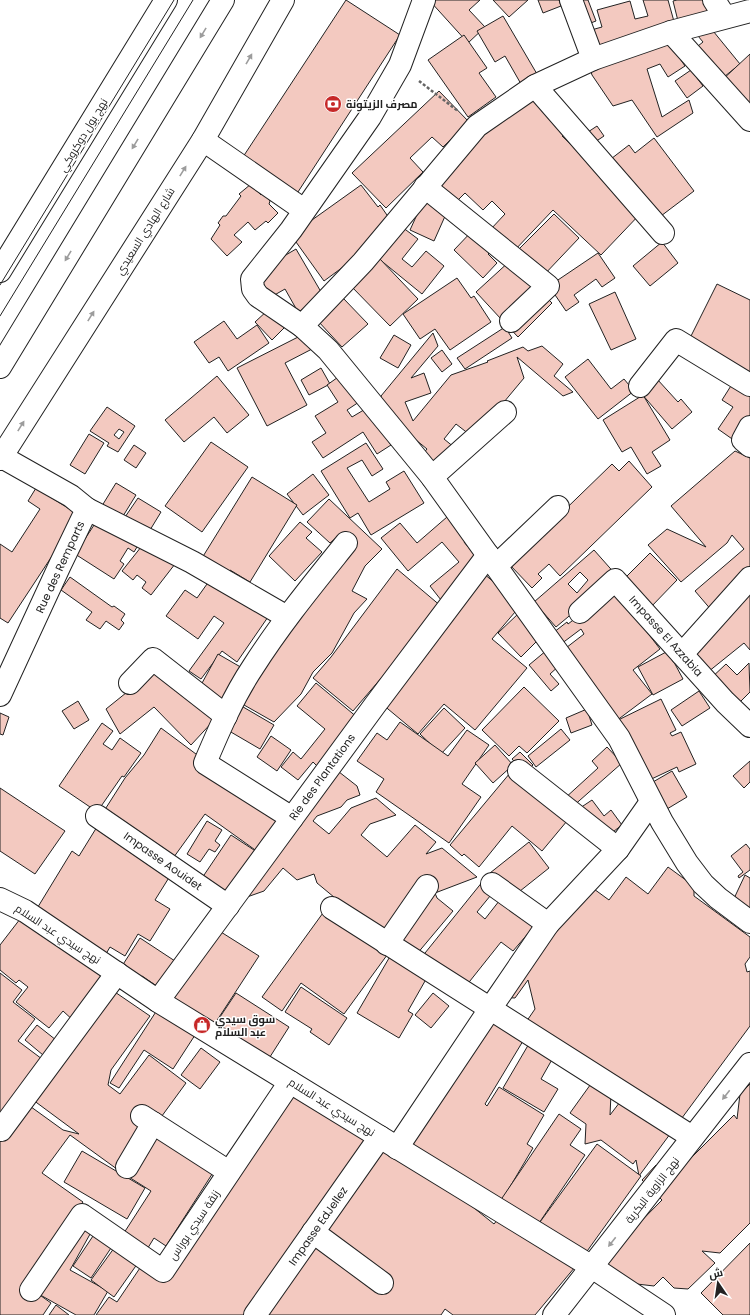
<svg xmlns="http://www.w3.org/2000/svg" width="750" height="1315" font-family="Poppins,Cairo,sans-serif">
<rect width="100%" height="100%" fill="#fff"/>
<g fill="#f3c9c0" stroke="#222" fill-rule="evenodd">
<polygon points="346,0 400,35 296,195 241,160"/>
<polygon points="429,0 480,0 469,10 485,27 468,43"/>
<polygon points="493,0 528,0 509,17"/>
<polygon points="538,0 559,0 561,6 543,13"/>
<polygon points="569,0 588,0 596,21 580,27"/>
<polygon points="643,0 668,0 675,25 588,48 584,32 602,27 597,10 630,1 635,19 648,16"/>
<polygon points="677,0 707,0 710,12 678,21 673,1"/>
<polygon points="503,16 537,74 521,84 505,56 495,62 477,31"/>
<polygon points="709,26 740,64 714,85 688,54 703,42 698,36"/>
<polygon points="464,35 487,68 479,73 496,97 468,117 428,60"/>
<polygon points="665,36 685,66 668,77 660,64 647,69 662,117 689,100 693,113 657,137 632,100 613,106 592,75 588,62"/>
<polygon points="750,54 750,113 720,82"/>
<polygon points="691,70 703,86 687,98 675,81"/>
<polygon points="521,87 567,131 562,136 642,212 601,255 553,210 513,252 490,230 505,214 492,201 483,210 465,193 456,202 432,179"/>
<polygon points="439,91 469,122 443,147 432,137 410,158 423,172 386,208 352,173"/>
<polygon points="597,126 604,136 592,144 585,134"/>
<polygon points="654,138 694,191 653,222 607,162 629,145 635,153"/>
<polygon points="251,184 261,195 263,193 270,201 269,204 278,213 268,223 266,221 255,230 248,222 234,235 242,242 227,256 211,239 220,225 218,223 223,216 226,216 241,196 239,194"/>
<polygon points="361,185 378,207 380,205 396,228 324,281 291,235"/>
<polygon points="422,192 450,205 434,241 410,230 420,208"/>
<polygon points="554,214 579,238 542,277 516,252"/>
<polygon points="398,224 418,239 402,259 412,267 426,251 444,266 422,294 373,254"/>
<polygon points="474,229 494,248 488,254 497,263 483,278 454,250"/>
<polygon points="662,242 678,263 650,286 633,266"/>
<polygon points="296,249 324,297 298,312 285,289 271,297 257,272"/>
<polygon points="598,253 615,278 602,287 596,279 574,295 579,302 566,311 549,286"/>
<polygon points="379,258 418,299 390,326 350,285"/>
<polygon points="511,260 536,287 501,319 476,292"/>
<polygon points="457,278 471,298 474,296 491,322 450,350 435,329 420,339 403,314"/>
<polygon points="717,284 750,300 750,380 685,348"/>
<polygon points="538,289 552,303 518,337 504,322"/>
<polygon points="615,292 636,339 611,350 589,304"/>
<polygon points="343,298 368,324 342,347 318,321"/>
<polygon points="268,310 285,327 272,340 255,322"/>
<polygon points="224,321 237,339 257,325 269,343 228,371 219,357 209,363 194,342"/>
<polygon points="505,327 512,338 465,369 457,358"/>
<polygon points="433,333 438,346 411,378 424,373 431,393 405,402 413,421 451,375 488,362 487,361 523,347 528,351 542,346 563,364 554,376 573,392 563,396 517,357 524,378 474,438 456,424 444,439 460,452 431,463 422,455 427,449 388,417 381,396"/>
<polygon points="304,334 312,349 285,363 307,405 267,426 237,368"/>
<polygon points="394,335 411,345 398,368 380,358"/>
<polygon points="442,350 452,364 442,372 431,358"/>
<polygon points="588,359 611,389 624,379 634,391 598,419 565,377"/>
<polygon points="321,368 330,384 309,395 301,380"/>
<polygon points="341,375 359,402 347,410 352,417 367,408 391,445 377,454 363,432 323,458 312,442 326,433 315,416 338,402 327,385"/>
<polygon points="217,376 249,415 227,433 214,417 184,442 165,420"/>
<polygon points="657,379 678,402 681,399 692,412 672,429 641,393"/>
<polygon points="734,381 750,393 750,419 735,441 718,429 733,407 722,400"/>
<polygon points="643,395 670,440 652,452 661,466 647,474 631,447 622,452 603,420"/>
<path d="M 107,407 L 135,426 L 118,452 L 107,446 L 109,443 L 90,431 ZM 119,429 L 124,432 L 119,439 L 114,435 Z"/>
<polygon points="89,434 104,443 85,474 70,465"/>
<polygon points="211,442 248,467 202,532 165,506"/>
<polygon points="366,443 383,469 372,476 362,460 347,468 369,502 390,489 386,482 404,471 424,503 371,535 358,513 350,518 321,471"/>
<polygon points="134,445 146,453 136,468 124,460"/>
<polygon points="735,451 750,458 750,568 713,612 695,591 744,549 732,535 727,543 681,582 648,545 667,529 706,547 671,506"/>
<polygon points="629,461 652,487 560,576 549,564 538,574 542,578 532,588 509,564 612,464 619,471"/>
<polygon points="313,474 329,495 303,515 287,494"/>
<polygon points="252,477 297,505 250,582 230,570 228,574 202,558"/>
<polygon points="116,483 136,495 120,521 100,509"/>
<polygon points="36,488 79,515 8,623 0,618 0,544 12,552 40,509 28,501"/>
<polygon points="138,498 161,512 147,535 123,520"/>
<polygon points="329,499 382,549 365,566 352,591 367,599 354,613 332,653 313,672 301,694 274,722 237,701 276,635 355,545 338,536 330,543 307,522"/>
<polygon points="100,516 140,542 134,552 128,548 120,561 124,564 114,579 75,554"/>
<polygon points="447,517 467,540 464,542 483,565 441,600 430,586 459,562 442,542 408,571 381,538 400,523 417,543"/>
<polygon points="300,522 312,532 306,538 322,552 295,581 269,556"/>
<polygon points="145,542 175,564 151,595 142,588 146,582 137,575 133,580 122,571"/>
<path d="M 594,550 L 617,576 L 556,627 L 534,602 ZM 580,572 L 588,580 L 577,593 L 568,584 Z"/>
<polygon points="650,553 677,580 649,609 621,582"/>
<polygon points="397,569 442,607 353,711 313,678 331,657"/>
<polygon points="483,573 521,605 492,639 527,668 475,730 444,704 418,734 376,699"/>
<polygon points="70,577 112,607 114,606 125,614 121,620 124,623 119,630 106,621 100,629 86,620 92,612 61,590"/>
<polygon points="212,577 268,617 237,662 222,651 201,679 189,671 224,623 214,616 198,639 166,616 185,590 197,598"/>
<polygon points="614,589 660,649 633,670 652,694 612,724 562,651 584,634 581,629 557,647 549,636 567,622 568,624"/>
<polygon points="750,595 750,650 744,643 703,676 683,651 710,626"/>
<polygon points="519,613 542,636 521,657 498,633"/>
<polygon points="547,650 560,665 550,674 559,684 551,691 529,665"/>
<polygon points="668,651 683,679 653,695 638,667"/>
<polygon points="218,654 244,669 222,708 196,694"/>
<polygon points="749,663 750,692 735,707 709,680 726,664 737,675"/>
<polygon points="157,668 216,718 191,745 154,707 120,734 106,709"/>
<polygon points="316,683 358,718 317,766 313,762 298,780 281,767 293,752 301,759 325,729 297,706"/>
<polygon points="524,687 559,721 527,753 519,746 509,756 482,730"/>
<polygon points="699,691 710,708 682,726 671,710"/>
<polygon points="661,699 676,730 670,733 672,736 681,732 696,764 679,772 677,767 643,783 610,724"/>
<polygon points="78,701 89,720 74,729 62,711"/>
<polygon points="238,704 274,725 260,749 224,728"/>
<polygon points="444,708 465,728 441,754 420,734"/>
<polygon points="587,709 592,725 571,733 566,718"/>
<polygon points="0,713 9,717 3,735 0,734"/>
<polygon points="400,722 448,756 467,730 489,745 462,784 481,797 449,843 376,792 384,779 357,761 377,733 387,740"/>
<polygon points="102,723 113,731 103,744 112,750 120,738 141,753 124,777 122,776 95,815 89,810 90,807 59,786"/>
<polygon points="161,728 282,818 258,852 205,814 171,861 104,811 125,778 144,755"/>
<polygon points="561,729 570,740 536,767 528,756"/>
<polygon points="271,736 291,750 277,771 257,757"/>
<polygon points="495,745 513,765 493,783 475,763"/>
<polygon points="607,747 622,763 571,808 564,799 598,768 592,761"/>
<polygon points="520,752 533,765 525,773 512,759"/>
<polygon points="750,761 750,782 744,788 733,776"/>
<polygon points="334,768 357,786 360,795 347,800 341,807 317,816 313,821 329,834 351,808 376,798 396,815 370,824 361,835 387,857 415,825 436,842 426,854 442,848 477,877 435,893 437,898 453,911 411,961 317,883 314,874 297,880 283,868 264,891 247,897"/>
<polygon points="672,771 687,797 662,812 646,786"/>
<polygon points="510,773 567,821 542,851 512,826 479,867 464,854 462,856 450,845"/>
<polygon points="0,788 65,831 35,874 0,851"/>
<polygon points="592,800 604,816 611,810 622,825 601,841 577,810"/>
<polygon points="207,821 222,830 215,841 220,845 215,852 209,849 200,862 187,854"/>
<polygon points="100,822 175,868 155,900 170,909 150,941 138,934 125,956 110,947 103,959 33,915 72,851 79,856"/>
<polygon points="231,835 257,852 225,899 200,881"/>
<polygon points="529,842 549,868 510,899 490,873"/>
<polygon points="746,844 750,849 750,870 739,878 738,876 743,872 731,856"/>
<polygon points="668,867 694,886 694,896 750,937 750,957 745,964 747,972 750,971 750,1026 639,1176 636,1160 633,1164 601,1140 585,1144 586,1124 570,1113 593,1081 611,1094 610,1115 623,1098 524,1025 535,1009 528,980 515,998 497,997 583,881 609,900 626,877 648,894"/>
<polygon points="745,875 750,878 750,916 730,907"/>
<polygon points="483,881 495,890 477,912 485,919 503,896 537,923 513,951 501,942 462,991 421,958"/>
<polygon points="328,906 390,951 344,1014 301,983 282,1011 262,997"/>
<polygon points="27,910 111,977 75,1022 63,1011 49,1028 16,1002 28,987 19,980 16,983 0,970 0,945"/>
<polygon points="213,927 259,956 212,1028 166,998"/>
<polygon points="140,938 178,963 161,989 142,976 131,992 113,980"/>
<polygon points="392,953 429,974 408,1011 413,1014 399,1038 357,1013"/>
<polygon points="0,973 22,990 13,1002 35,1019 18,1041 46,1062 0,1121"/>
<polygon points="301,987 347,1018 329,1045 310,1032 312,1029 285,1012"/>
<polygon points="109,988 150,1016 111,1070 108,1085 120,1094 149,1055 186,1083 121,1172 70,1135 42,1173 83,1202 23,1283 51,1303 43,1315 0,1315 0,1135 27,1104 63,1130 79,1134 29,1097"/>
<polygon points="236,993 289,1027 268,1060 214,1026"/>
<polygon points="433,993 449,1006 431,1028 415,1015"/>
<polygon points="159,1007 197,1032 173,1069 144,1050 119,1088 110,1083"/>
<polygon points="484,1011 526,1036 485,1104 487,1106 499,1087 544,1115 527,1144 533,1148 495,1212 403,1145"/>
<polygon points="37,1025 56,1040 43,1055 25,1040"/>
<polygon points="530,1042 554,1056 541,1079 558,1089 544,1112 503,1088"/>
<polygon points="201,1048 220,1062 200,1089 181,1075"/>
<polygon points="750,1084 750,1223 720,1253 702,1251 715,1263 688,1289 674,1288 663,1277 654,1286 585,1278 662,1200 642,1180 656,1165 670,1179 734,1115 737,1119 740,1094"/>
<polygon points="297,1089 369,1138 247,1315 96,1315 109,1297 117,1302 144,1262 161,1274"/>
<polygon points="559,1114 581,1129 570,1145 585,1155 535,1229 498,1204"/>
<polygon points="153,1128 216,1168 166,1246 154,1238 146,1251 122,1236 151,1191 124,1174"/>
<polygon points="388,1139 494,1224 510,1204 580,1261 535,1315 453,1315 445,1309 441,1315 258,1315"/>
<polygon points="597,1144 641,1176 585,1254 540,1222"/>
<polygon points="82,1151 145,1188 127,1219 64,1182"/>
<polygon points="76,1218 94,1227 70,1270 108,1291 94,1315 76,1315 35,1292"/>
<polygon points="97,1230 115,1242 91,1278 73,1266"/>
<polygon points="750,1243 750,1315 723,1315 701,1293"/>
<polygon points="117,1244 140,1260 114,1297 91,1280"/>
<polygon points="56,1305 69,1315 49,1315"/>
</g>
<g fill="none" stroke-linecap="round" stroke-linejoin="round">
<g stroke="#222" stroke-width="24">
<g id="minor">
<polyline points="424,0 400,65 370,117 291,230 252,279 253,289 258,296 302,326 328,350 432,477 619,738 662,822 687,863 703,884 718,898 750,922"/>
<polyline points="571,0 593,59"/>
<polyline points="714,0 725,17"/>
<polyline points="671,32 750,120"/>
<polyline points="535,86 663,233"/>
<polyline points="203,140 304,210"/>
<polyline points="425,187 548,286 511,321"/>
<polyline points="0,271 166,0"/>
<polyline points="302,326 363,262 477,126 535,86 593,59 671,32 750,11"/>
<polyline points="640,386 676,340 750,385"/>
<polyline points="750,427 743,440 750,446"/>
<polyline points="432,477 505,412"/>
<polyline points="87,509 192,562 287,617"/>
<polyline points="496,566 558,507"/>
<polyline points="580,612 615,580 725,702 750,726"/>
<polyline points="682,654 750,578"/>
<polyline points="130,683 153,659 226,716"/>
<polyline points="0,695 60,565 87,509 71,496 2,457"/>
<polyline points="519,771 618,849"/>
<polyline points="97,816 228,906"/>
<path d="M 292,818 L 205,763 C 219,730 233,697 253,667 C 281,623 314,583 346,543"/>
<polyline points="492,884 548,924"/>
<polyline points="0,899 25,911 158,1001 592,1267 664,1315"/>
<polyline points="332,908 692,1137"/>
<polyline points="387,944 427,886"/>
<polyline points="158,1001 375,705 488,555"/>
<polyline points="142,1116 229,1172"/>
<polyline points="1,1130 117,973"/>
<polyline points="397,1148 490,1009 548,924 618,849 651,802"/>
<polyline points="127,1167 153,1123"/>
<polyline points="313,1232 382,1283"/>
<polyline points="31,1290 82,1215 163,1271 290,1082"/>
<polyline points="255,1315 380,1137"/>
<polyline points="554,1315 750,1064"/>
</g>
</g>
<g stroke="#222" stroke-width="24">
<g id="major">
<polyline points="0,367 223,0"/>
<polyline points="0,459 203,140 283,0"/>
</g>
</g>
<polyline stroke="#646464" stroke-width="2.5" stroke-dasharray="3 2" stroke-linecap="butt" points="419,81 458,111"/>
<use href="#minor" stroke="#fff" stroke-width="22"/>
<use href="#major" stroke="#fff" stroke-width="22"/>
<g stroke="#222" stroke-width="1">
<polyline points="0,285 174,0"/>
<polyline points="0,316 193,0"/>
</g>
</g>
<defs><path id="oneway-solid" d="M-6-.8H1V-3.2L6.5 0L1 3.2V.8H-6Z"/></defs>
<g fill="#9c9c9c">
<use href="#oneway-solid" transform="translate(203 33) rotate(121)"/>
<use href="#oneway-solid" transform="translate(249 59) rotate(-60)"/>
<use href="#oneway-solid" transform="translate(135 144) rotate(121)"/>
<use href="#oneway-solid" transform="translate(183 171) rotate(-58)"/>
<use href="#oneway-solid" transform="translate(68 256) rotate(121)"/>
<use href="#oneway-solid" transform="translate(91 316) rotate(-58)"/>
<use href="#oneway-solid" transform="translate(21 426) rotate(-58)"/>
<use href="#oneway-solid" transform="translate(726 1095) rotate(128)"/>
<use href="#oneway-solid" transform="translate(612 1242) rotate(128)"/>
</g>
<defs>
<g id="bank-disc" transform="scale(0.9)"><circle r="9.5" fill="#c62828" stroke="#fff"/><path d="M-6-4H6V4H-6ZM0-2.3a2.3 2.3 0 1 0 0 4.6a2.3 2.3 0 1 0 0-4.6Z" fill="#fff"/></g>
<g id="shop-disc" transform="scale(0.9)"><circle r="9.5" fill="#c62828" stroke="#fff"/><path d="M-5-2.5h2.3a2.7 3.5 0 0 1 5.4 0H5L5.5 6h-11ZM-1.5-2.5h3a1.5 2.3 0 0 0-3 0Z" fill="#fff"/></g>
</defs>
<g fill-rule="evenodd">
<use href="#bank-disc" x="333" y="104"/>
<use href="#shop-disc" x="202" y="1025"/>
</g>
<g text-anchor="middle" stroke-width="3" stroke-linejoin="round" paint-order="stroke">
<g font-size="11" font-weight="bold" fill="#222" stroke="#fff" text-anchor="start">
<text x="346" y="108">مصرف الزيتونة</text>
<text x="215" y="1023">سوق سيدي<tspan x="215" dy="13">عبد السلام</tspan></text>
</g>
<g font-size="11" fill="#222" stroke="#fff">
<text transform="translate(83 135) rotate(-59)" y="4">نهج بول دوكروكي</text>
<text transform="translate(145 231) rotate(-58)" y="4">شارع الهادي السعيدي</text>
<text transform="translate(60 567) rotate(-65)" y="4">Rue des Remparts</text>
<text transform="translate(666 636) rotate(48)" y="4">Impasse El Azzabia</text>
<text transform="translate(322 777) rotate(-54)" y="4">Rie des Plantations</text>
<text transform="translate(163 861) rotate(35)" y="4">Impasse Aouidet</text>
<text transform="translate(58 934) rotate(33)" y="4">نهج سيدي عبد السلام</text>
<text transform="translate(332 1107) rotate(32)" y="4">نهج سيدي عبد السلام</text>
<text transform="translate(652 1190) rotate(-52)" y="4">نهج الزاوية البكرية</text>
<text transform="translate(194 1225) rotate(-56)" y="4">زنقة سيدي بوراس</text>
<text transform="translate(318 1226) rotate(-55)" y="4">Impasse EdJellez</text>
</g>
</g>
<g transform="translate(718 1283) rotate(347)" stroke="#ffffff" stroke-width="3" paint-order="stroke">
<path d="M0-3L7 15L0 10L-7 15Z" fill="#222222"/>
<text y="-6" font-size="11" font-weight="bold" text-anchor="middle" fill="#222222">ش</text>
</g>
</svg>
